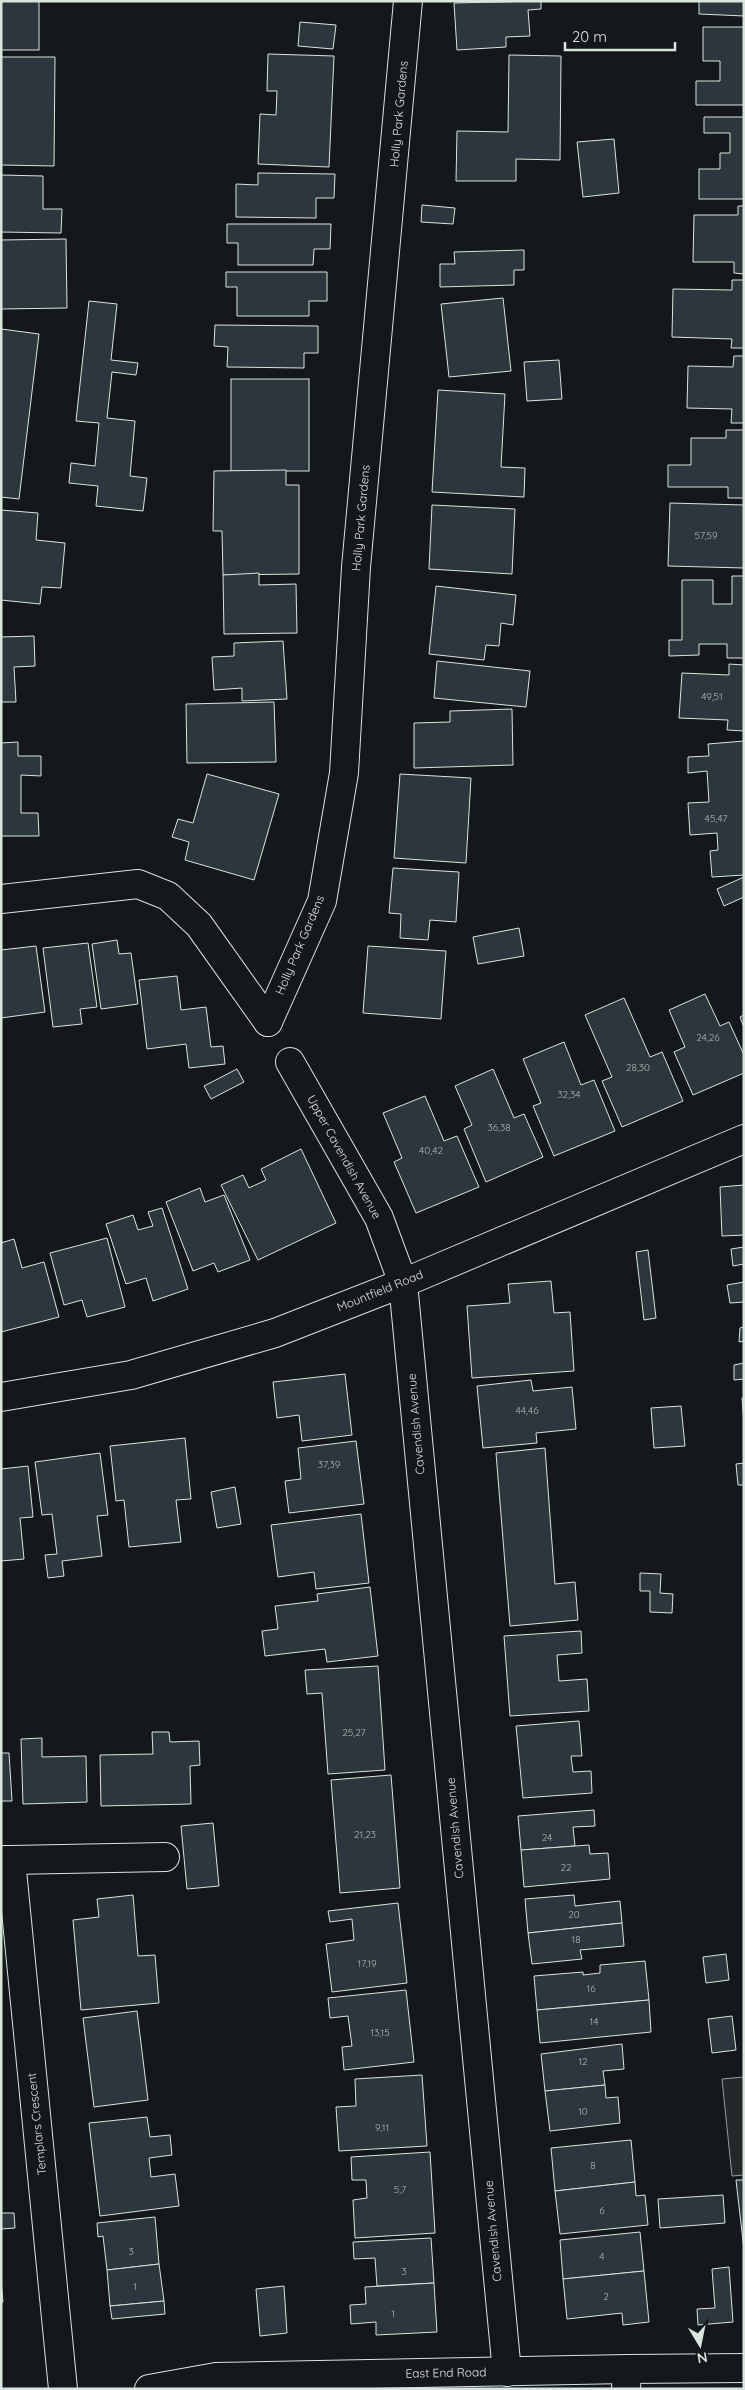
<svg xmlns="http://www.w3.org/2000/svg" width="745" height="2390" font-family="Quicksand,sans-serif">
<rect width="100%" height="100%" fill="#14181c"/>
<polygon fill="#24282b" stroke="#939e99" points="744,2077 744,2175 732,2176 722,2079"/>
<g fill="#2c363c" stroke="#d8e6dc">
<rect x="1" y="1" width="38" height="49"/>
<polygon points="541,1 541,9 528,10 530,36 506,37 506,47 457,50 454,3"/>
<polygon points="699,1 744,1 744,16 699,14"/>
<polygon points="300,22 336,25 333,49 298,46"/>
<polygon points="703,27 744,27 744,105 696,105 696,81 720,81 720,61 703,61"/>
<polygon points="268,54 334,56 329,167 258,164 260,114 276,115 277,91 267,91"/>
<polygon points="509,55 561,56 560,160 516,159 516,181 456,181 457,131 508,132"/>
<polygon points="1,57 55,57 54,166 1,165"/>
<polygon points="704,117 744,117 744,199 699,199 699,169 720,169 720,153 730,153 730,133 704,133"/>
<polygon points="614,139 619,193 583,197 577,142"/>
<polygon points="258,173 335,174 334,198 316,198 316,218 236,217 236,184 258,185"/>
<polygon points="1,175 43,176 43,209 62,209 61,233 1,232"/>
<polygon points="422,205 455,208 453,224 421,222"/>
<polygon points="738,206 744,206 744,274 734,273 734,262 693,262 694,215 738,215"/>
<polygon points="227,224 331,224 330,249 314,249 313,265 238,265 238,243 227,243"/>
<polygon points="66,239 67,308 1,309 1,240"/>
<polygon points="524,250 524,270 514,270 514,285 440,287 440,264 455,264 454,252"/>
<polygon points="226,272 327,272 327,301 309,301 309,316 237,316 237,287 226,287"/>
<polygon points="732,280 744,280 744,348 731,348 732,339 672,337 673,289 732,290"/>
<polygon points="503,298 511,371 449,377 441,304"/>
<polygon points="89,301 117,304 111,360 138,363 136,375 112,372 107,418 135,421 130,476 147,478 143,511 96,506 98,486 69,483 71,463 95,466 99,423 76,421"/>
<polygon points="215,325 318,326 318,353 304,353 304,368 227,367 228,347 214,346"/>
<polygon points="1,329 39,334 19,499 1,497"/>
<polygon points="734,356 744,356 744,423 731,423 732,409 687,408 688,366 733,367"/>
<polygon points="559,360 562,399 527,401 524,362"/>
<rect x="231" y="379" width="78" height="92"/>
<polygon points="438,390 505,394 501,467 525,468 524,497 432,492"/>
<polygon points="726,430 744,430 744,498 728,498 728,487 668,487 668,465 691,465 691,438 726,438"/>
<polygon points="286,470 286,485 299,485 299,574 223,575 222,531 213,531 214,471"/>
<polygon points="670,503 744,505 744,568 668,566"/>
<polygon points="432,505 515,509 512,574 429,569"/>
<polygon points="1,510 38,513 36,540 65,543 61,588 42,587 40,604 1,600"/>
<polygon points="259,573 259,585 296,584 297,633 224,634 223,575"/>
<polygon points="732,576 744,576 744,658 727,658 727,644 699,644 699,655 669,656 669,640 682,640 682,580 713,580 713,604 732,604"/>
<polygon points="436,586 516,595 513,625 501,623 499,646 486,645 484,660 429,654"/>
<polygon points="34,636 35,666 14,667 16,702 1,702 1,637"/>
<polygon points="283,641 287,699 242,701 242,688 214,690 212,657 234,656 234,643"/>
<polygon points="437,661 530,671 526,707 434,698"/>
<polygon points="729,664 744,665 744,731 727,730 728,720 679,718 682,673 729,675"/>
<polygon points="274,702 276,762 187,763 186,704"/>
<polygon points="512,709 513,765 414,768 414,723 450,722 450,711"/>
<polygon points="744,741 744,875 712,877 710,851 718,850 717,833 690,835 688,803 709,802 707,771 688,773 688,757 709,756 708,744"/>
<polygon points="18,742 18,756 41,756 41,776 21,775 21,813 38,813 39,836 1,836 1,743"/>
<polygon points="207,774 279,794 254,880 185,860 189,842 172,837 178,819 193,823"/>
<polygon points="400,774 471,778 466,863 394,858"/>
<polygon points="393,868 459,872 456,922 430,920 428,940 400,938 401,914 389,913"/>
<polygon points="744,877 744,897 724,906 717,889"/>
<polygon points="519,928 524,956 478,964 473,937"/>
<polygon points="117,940 119,954 131,953 138,1004 101,1009 92,944"/>
<polygon points="88,943 97,1007 80,1009 82,1024 53,1027 43,948"/>
<polygon points="36,946 45,1012 1,1018 1,950"/>
<polygon points="368,946 446,951 441,1019 363,1013"/>
<polygon points="177,976 181,1010 206,1007 211,1047 223,1046 225,1064 189,1068 186,1044 147,1049 139,980"/>
<polygon points="705,994 720,1026 729,1022 744,1055 744,1073 693,1095 674,1052 685,1047 669,1010"/>
<polygon points="624,998 650,1057 662,1052 683,1101 622,1127 602,1081 612,1077 585,1015"/>
<polygon points="744,1015 744,1028 740,1017"/>
<polygon points="564,1042 581,1085 594,1080 615,1131 554,1156 533,1106 541,1103 523,1059"/>
<polygon points="237,1069 244,1082 211,1099 204,1086"/>
<polygon points="493,1069 514,1118 524,1114 543,1157 486,1182 464,1129 472,1125 455,1086"/>
<polygon points="425,1096 444,1141 457,1136 479,1187 416,1213 394,1162 402,1158 383,1113"/>
<polygon points="301,1149 336,1223 258,1260 221,1185 243,1175 249,1188 266,1180 261,1169"/>
<polygon points="744,1185 744,1235 722,1236 720,1187"/>
<polygon points="200,1188 205,1202 224,1195 250,1260 218,1272 214,1263 193,1271 166,1202"/>
<polygon points="162,1208 188,1289 153,1301 146,1278 126,1284 106,1224 133,1215 138,1230 153,1226 148,1212"/>
<polygon points="107,1238 125,1307 87,1317 82,1300 64,1305 50,1253"/>
<polygon points="14,1239 22,1268 44,1262 59,1317 1,1332 1,1243"/>
<polygon points="744,1247 744,1264 733,1266 731,1249"/>
<polygon points="648,1250 656,1318 644,1320 636,1252"/>
<polygon points="551,1281 554,1313 570,1312 574,1371 472,1378 467,1306 510,1303 508,1284"/>
<polygon points="744,1282 744,1302 730,1303 727,1285"/>
<polygon points="744,1327 744,1341 739,1342 740,1328"/>
<polygon points="744,1363 744,1379 734,1380 734,1365"/>
<polygon points="345,1374 352,1435 302,1441 299,1415 277,1418 273,1382"/>
<polygon points="531,1380 533,1391 572,1387 576,1429 536,1433 537,1443 483,1448 477,1386"/>
<polygon points="742,1398 744,1398 744,1424"/>
<polygon points="681,1406 685,1446 654,1448 651,1408"/>
<polygon points="185,1438 191,1499 176,1500 181,1542 129,1547 124,1500 116,1501 110,1446"/>
<polygon points="356,1441 364,1504 289,1513 285,1481 301,1479 298,1448"/>
<polygon points="545,1448 555,1584 575,1582 578,1620 510,1626 496,1453"/>
<polygon points="100,1453 108,1515 97,1516 102,1556 62,1561 64,1576 48,1578 45,1555 57,1554 52,1514 42,1515 35,1462"/>
<polygon points="744,1463 744,1485 738,1485 736,1464"/>
<polygon points="28,1466 33,1517 20,1518 24,1559 1,1561 1,1469"/>
<polygon points="235,1487 241,1524 217,1528 211,1492"/>
<polygon points="361,1514 369,1583 316,1589 314,1572 278,1577 271,1525"/>
<polygon points="640,1573 661,1574 660,1593 673,1594 672,1613 650,1612 650,1591 640,1591"/>
<polygon points="370,1587 378,1656 327,1662 325,1649 265,1656 262,1631 278,1629 275,1606 318,1601 317,1594"/>
<polygon points="581,1631 582,1653 557,1655 559,1681 587,1679 589,1711 510,1716 504,1636"/>
<polygon points="378,1666 385,1770 328,1774 322,1693 307,1694 305,1670"/>
<polygon points="579,1721 582,1756 571,1756 573,1772 591,1771 592,1793 523,1798 516,1726"/>
<polygon points="152,1732 169,1732 170,1742 199,1741 200,1765 190,1766 191,1804 101,1806 100,1755 153,1754"/>
<polygon points="42,1738 42,1757 86,1756 87,1802 23,1804 21,1739"/>
<polygon points="1,1753 9,1753 12,1801 1,1801"/>
<polygon points="391,1775 400,1888 340,1893 331,1780"/>
<polygon points="594,1810 595,1826 573,1827 575,1846 521,1850 518,1816"/>
<polygon points="213,1823 219,1886 187,1889 181,1826"/>
<polygon points="589,1845 590,1854 608,1853 610,1879 524,1887 521,1850"/>
<polygon points="133,1895 138,1956 155,1955 159,2003 81,2010 73,1920 99,1917 97,1899"/>
<polygon points="574,1895 575,1906 620,1901 622,1923 528,1933 525,1899"/>
<polygon points="398,1903 407,1983 332,1992 326,1944 354,1940 352,1919 330,1922 328,1911"/>
<polygon points="622,1923 624,1946 580,1950 582,1959 532,1964 528,1933"/>
<polygon points="726,1954 729,1980 706,1983 703,1957"/>
<polygon points="645,1961 649,2000 537,2010 534,1976 583,1972 583,1975 600,1973 600,1965"/>
<polygon points="406,1990 414,2062 344,2070 342,2047 352,2046 348,2016 330,2018 328,1998"/>
<polygon points="649,2000 651,2032 540,2043 537,2010"/>
<polygon points="137,2011 148,2100 94,2107 83,2018"/>
<polygon points="732,2016 736,2050 712,2053 708,2019"/>
<polygon points="622,2044 624,2069 603,2071 605,2085 545,2091 541,2054"/>
<polygon points="422,2075 427,2146 339,2151 336,2107 356,2106 355,2079"/>
<polygon points="605,2085 606,2098 618,2097 620,2123 550,2131 545,2091"/>
<polygon points="147,2117 150,2137 170,2135 172,2155 149,2158 151,2177 175,2174 179,2206 100,2216 89,2123"/>
<polygon points="631,2140 635,2182 555,2191 551,2148"/>
<polygon points="430,2152 435,2233 355,2238 353,2200 367,2198 366,2180 352,2180 351,2157"/>
<polygon points="736,2180 744,2180 744,2250"/>
<polygon points="635,2182 636,2196 645,2195 648,2225 560,2234 555,2191"/>
<polygon points="723,2195 725,2223 660,2228 658,2199"/>
<polygon points="1,2213 14,2213 15,2228 1,2229"/>
<polygon points="155,2217 159,2264 107,2270 103,2236 98,2237 97,2223"/>
<polygon points="640,2232 644,2271 563,2279 560,2240"/>
<polygon points="431,2238 434,2283 377,2286 375,2258 354,2259 353,2242"/>
<polygon points="159,2264 164,2301 110,2306 107,2270"/>
<polygon points="729,2267 733,2322 698,2325 697,2309 715,2308 712,2269"/>
<polygon points="644,2271 649,2322 623,2325 622,2313 567,2319 563,2279"/>
<polygon points="1,2280 3,2302 1,2302"/>
<polygon points="434,2283 437,2332 376,2335 376,2322 351,2324 350,2305 366,2304 365,2287"/>
<polygon points="284,2286 287,2333 260,2336 256,2289"/>
<polygon points="164,2301 165,2314 112,2319 110,2306"/>
</g>
<g fill="none" stroke-linecap="round" stroke-linejoin="round">
<g stroke="#d8e6dc" stroke-width="30">
<g id="street">
<polyline points="1,899 138,884 168,896 199,925 268,1022"/>
<polyline points="268,1022 322,901 344,773 356,567 408,1"/>
<polyline points="290,1062 379,1218 403,1283 507,2372"/>
<polyline points="1,1397 131,1375 275,1333 403,1283 744,1139"/>
<polyline points="1,1860 11,1860 63,2389"/>
<polyline points="11,1860 165,1857"/>
<polyline points="626,2389 627,2369"/>
</g>
</g>
<g stroke="#d8e6dc" stroke-width="30">
<polyline id="primary" points="149,2389 216,2377 627,2369 744,2368"/>
</g>
<use href="#street" stroke="#14181c" stroke-width="28"/>
<use href="#primary" stroke="#14181c" stroke-width="28"/>
</g>
<g text-anchor="middle" stroke-width="4" stroke-linejoin="round" paint-order="stroke">
<g font-size="10" fill="#adbab4">
<text x="706" y="539">57,59</text>
<text x="712" y="700">49,51</text>
<text x="716" y="822">45,47</text>
<text x="708" y="1041">24,26</text>
<text x="638" y="1071">28,30</text>
<text x="569" y="1098">32,34</text>
<text x="499" y="1131">36,38</text>
<text x="431" y="1154">40,42</text>
<text x="527" y="1414">44,46</text>
<text x="329" y="1468">37,39</text>
<text x="354" y="1736">25,27</text>
<text x="365" y="1838">21,23</text>
<text x="547" y="1841">24</text>
<text x="566" y="1871">22</text>
<text x="574" y="1918">20</text>
<text x="576" y="1943">18</text>
<text x="367" y="1967">17,19</text>
<text x="591" y="1992">16</text>
<text x="594" y="2025">14</text>
<text x="380" y="2036">13,15</text>
<text x="583" y="2065">12</text>
<text x="583" y="2115">10</text>
<text x="382" y="2131">9,11</text>
<text x="593" y="2169">8</text>
<text x="400" y="2193">5,7</text>
<text x="602" y="2214">6</text>
<text x="131" y="2255">3</text>
<text x="602" y="2260">4</text>
<text x="404" y="2275">3</text>
<text x="135" y="2290">1</text>
<text x="606" y="2300">2</text>
<text x="393" y="2317">1</text>
</g>
<g font-size="12" fill="#d8e6dc" stroke="#14181c">
<text transform="translate(399 114) rotate(-85)" y="4">Holly Park Gardens</text>
<text transform="translate(361 518) rotate(-85)" y="4">Holly Park Gardens</text>
<text transform="translate(300 945) rotate(-67)" y="4">Holly Park Gardens</text>
<text transform="translate(344 1157) rotate(61)" y="4">Upper Cavendish Avenue</text>
<text transform="translate(380 1291) rotate(-22)" y="4">Mountfield Road</text>
<text transform="translate(416 1424) rotate(-95)" y="4">Cavendish Avenue</text>
<text transform="translate(455 1828) rotate(-95)" y="4">Cavendish Avenue</text>
<text transform="translate(37 2124) rotate(-96)" y="4">Templars Crescent</text>
<text transform="translate(493 2231) rotate(-95)" y="4">Cavendish Avenue</text>
<text transform="translate(446 2373) rotate(-1)" y="4">East End Road</text>
</g>
</g>
<rect width="745" height="2390" fill="none" stroke="#d8e6dc" stroke-width="5"/>
<g transform="translate(700 2345) rotate(170)" stroke="#14181c" stroke-width="4" paint-order="stroke">
<path d="M0-4L9 19L0 12L-9 19Z" fill="#d8e6dc"/>
<text y="-8" font-size="14" font-weight="bold" text-anchor="middle" fill="#d8e6dc">N</text>
</g>
<path d="M565 42v8h110v-8" fill="none" stroke="#d8e6dc" stroke-width="2.5"/>
<text x="572" y="42" font-size="15" fill="#d8e6dc" stroke="#14181c" stroke-width="4" paint-order="stroke">20 m</text>
</svg>
